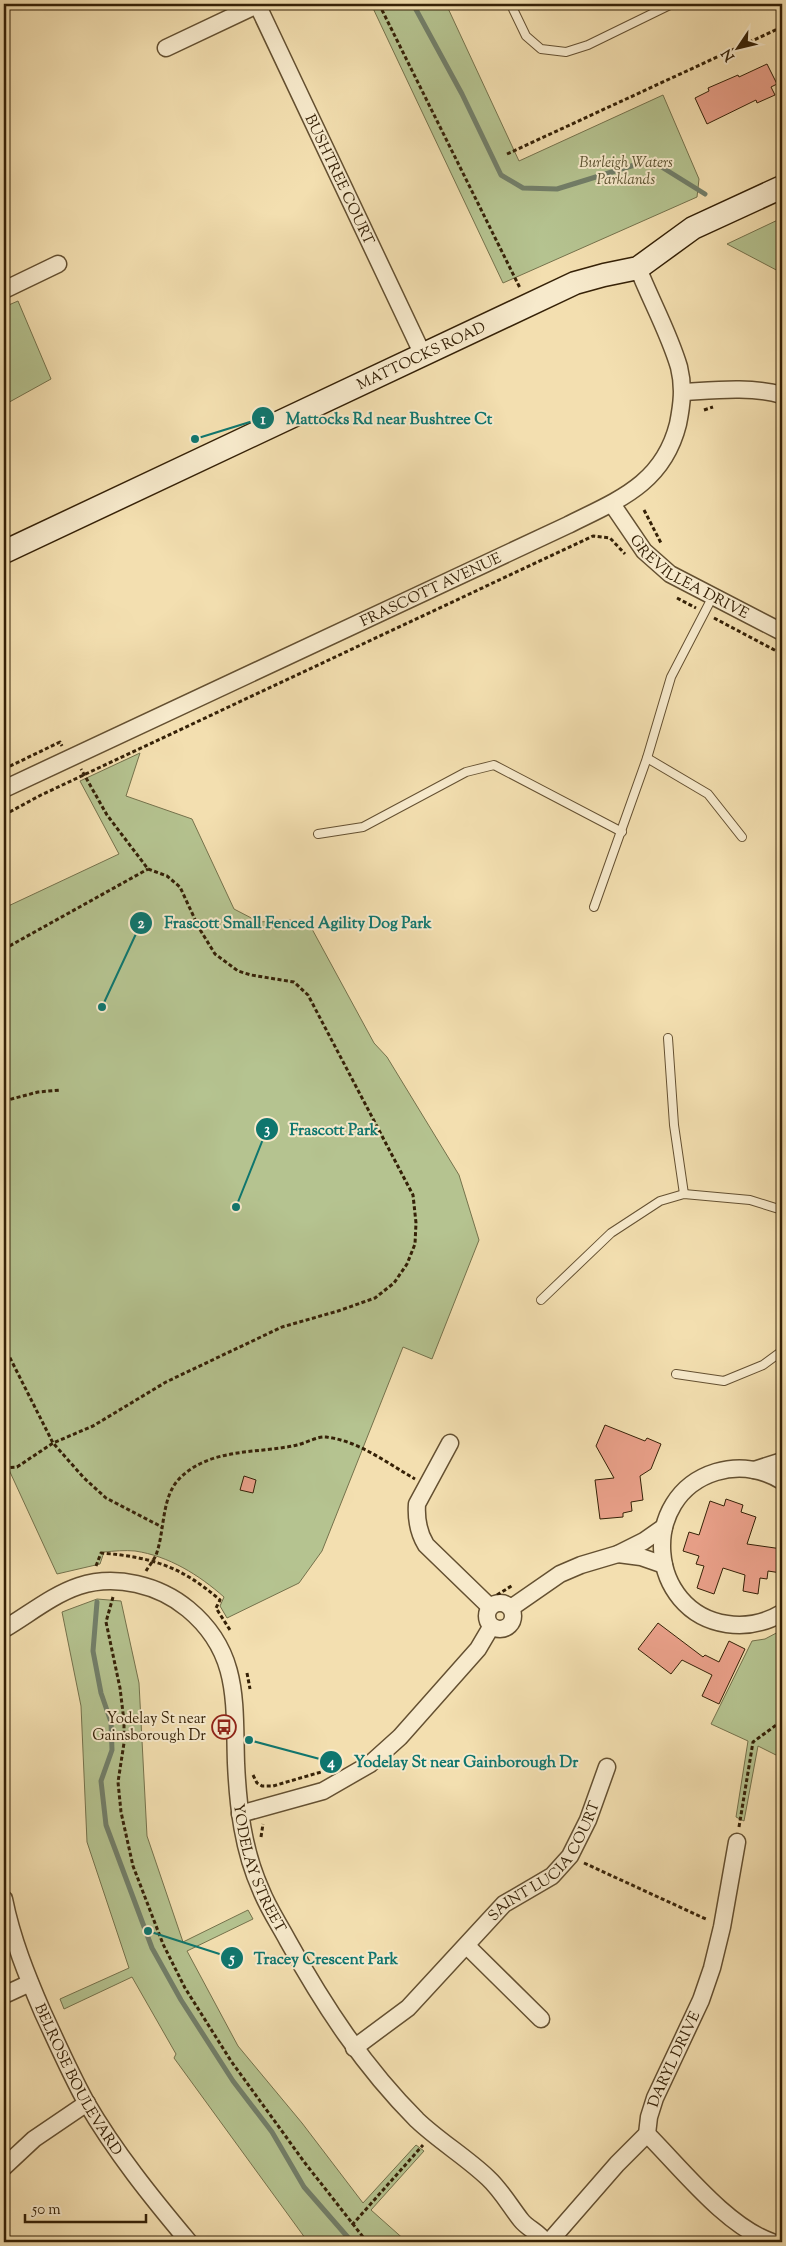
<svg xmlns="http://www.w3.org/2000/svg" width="786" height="2246" font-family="'Sorts Mill Goudy',serif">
<rect width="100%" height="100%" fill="#f3dfb0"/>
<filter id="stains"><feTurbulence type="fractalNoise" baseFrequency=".004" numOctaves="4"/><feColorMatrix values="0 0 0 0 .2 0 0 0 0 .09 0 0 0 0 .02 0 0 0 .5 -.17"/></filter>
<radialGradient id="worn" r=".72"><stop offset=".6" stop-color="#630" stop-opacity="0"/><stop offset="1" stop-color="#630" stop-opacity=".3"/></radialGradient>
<g fill="#b5c390" stroke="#75724c">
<polygon points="371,4 446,4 519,161 663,95 699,179 697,197 503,283"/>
<polygon points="782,218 782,273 727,244"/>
<polygon points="18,301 51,379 4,405 4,307"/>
<path d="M 140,753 L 126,796 L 192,819 L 234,909 L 259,922 L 290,920 L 312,929 L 374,1043 L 387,1057 L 459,1175 L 479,1240 L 432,1359 L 403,1347 L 322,1551 L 299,1583 L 227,1618 L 220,1606 L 224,1597 C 199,1575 169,1556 135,1551 C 125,1550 114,1551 104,1552 L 100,1564 L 57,1574 L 4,1459 L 4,908 L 119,854 L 80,781 Z"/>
<polygon points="97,1599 121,1601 139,1683 147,1836 183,1942 248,1910 253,1919 187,1951 238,2046 302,2123 363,2203 416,2145 424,2151 371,2210 407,2242 308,2242 174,2058 176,2054 132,1977 64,2009 60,1999 129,1968 87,1842 81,1706 62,1612"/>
<polygon points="782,1630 782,1758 758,1746 744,1821 736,1817 748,1741 711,1724 752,1641 765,1639"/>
</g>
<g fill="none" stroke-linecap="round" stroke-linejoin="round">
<g stroke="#727f6a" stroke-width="5">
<polyline points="413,4 462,94 501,175 523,188 557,189 641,163 660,166 705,194"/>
<polyline points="97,1602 93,1651 101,1693 111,1722 112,1750 101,1781 106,1825 152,1948 181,2000 233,2081 272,2132 304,2187 352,2242"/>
</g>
</g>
<g fill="#e9a089" stroke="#352107">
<polygon points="767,64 777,84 771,87 775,95 757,103 756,100 707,124 695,98 709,91 708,88 738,75 739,77"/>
<polygon points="605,1425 645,1441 647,1438 661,1444 651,1469 640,1476 643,1500 631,1502 632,1511 623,1513 623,1517 600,1519 595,1480 614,1478 596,1446"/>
<polygon points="244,1476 256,1480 253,1493 240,1490"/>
<polygon points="726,1499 743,1505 741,1512 756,1517 747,1544 782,1549 781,1573 768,1571 767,1579 760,1578 758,1594 743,1591 745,1575 723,1568 714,1594 697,1588 704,1566 696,1564 699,1556 683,1551 689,1532 699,1535 710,1501 724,1506"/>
<polygon points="658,1623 703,1657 705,1655 719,1662 729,1641 745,1649 719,1704 702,1696 712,1675 682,1660 671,1674 638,1649"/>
</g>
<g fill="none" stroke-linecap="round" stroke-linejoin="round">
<g stroke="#645031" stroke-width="10">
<g id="lane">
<polyline points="514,4 513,9 526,36 541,49 566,52 588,45 672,4"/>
<polyline points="647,758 708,794 742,837"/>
<polyline points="318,834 363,827 466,772 494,765 622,832"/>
<polyline points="594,907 647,758 671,677 713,596"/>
<polyline points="668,1038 674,1125 684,1194"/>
<polyline points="541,1300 611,1233 660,1201 684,1194 750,1200 782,1210"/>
<polyline points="676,1374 724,1381 763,1365 782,1351"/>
</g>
</g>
<g stroke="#645031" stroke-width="19">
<g id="street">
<path id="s1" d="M 257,4 L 423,355"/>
<polyline points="166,48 257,5"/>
<polyline points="4,290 58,264"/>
<path d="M 683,392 C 716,390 750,386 782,395"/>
<path id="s2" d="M 612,504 L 644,551 L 670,574 L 782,632"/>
<path id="s3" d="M 4,789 L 568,525 C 618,500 663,484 678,424 C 682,404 684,387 679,367 C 669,333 651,301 638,268"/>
<path d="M 450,1443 L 417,1504 C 416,1519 418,1532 426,1545 L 490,1607"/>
<polyline points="754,1470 782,1461"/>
<path d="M 782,1481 C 762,1469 739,1465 716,1472 C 638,1496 647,1612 727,1624 C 747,1627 765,1623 782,1613"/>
<polyline points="618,1554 641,1557 664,1565"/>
<circle cx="500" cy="1616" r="13"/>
<polyline points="511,1608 560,1574 581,1565 618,1554 644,1541 664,1527"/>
<path id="s4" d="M 4,1629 C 28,1615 52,1595 79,1586 C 116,1574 159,1585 188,1609 C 240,1652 234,1702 236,1763 C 238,1807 243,1850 261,1890 C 268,1908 279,1924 288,1941 C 324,2006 364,2067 417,2120 C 439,2141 466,2157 488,2178 C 501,2190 510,2206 521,2220 C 528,2229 539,2232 545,2242"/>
<polyline points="240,1814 323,1791 370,1764 400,1737 478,1649 491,1627"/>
<path id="s5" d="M 4,1899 C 12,1939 27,1976 43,2013 C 57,2043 70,2073 86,2102 C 115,2152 152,2198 189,2242"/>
<polyline points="467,1946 541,2019"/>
<polyline points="4,1995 30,1983"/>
<path id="s6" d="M 354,2048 L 408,2008 L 504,1904 L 552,1876 L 570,1856 L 588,1820 L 607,1767"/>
<path d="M 647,2134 C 681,2168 727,2227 772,2242"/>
<polyline points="4,2167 34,2139 87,2103"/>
<path id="s7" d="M 549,2242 L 617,2164 L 647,2134 L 649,2117 L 655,2098 L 701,2000 L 712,1968 L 722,1927 L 737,1842"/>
</g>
</g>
<g stroke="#352107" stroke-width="25">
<g id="secondary">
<path id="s8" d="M 4,552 L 575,283 L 604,275 L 638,268 L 693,228 L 782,187"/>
</g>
</g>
<g stroke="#352107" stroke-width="3" stroke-dasharray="4 2.5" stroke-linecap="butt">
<polyline points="379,4 520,288"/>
<polyline points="507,154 782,27"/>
<polyline points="704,410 713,407"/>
<polyline points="644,510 661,543"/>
<polyline points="677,598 696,608"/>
<polyline points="714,618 782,654"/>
<polyline points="4,769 60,742 62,746"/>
<polyline points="4,815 41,795 593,536 610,538 625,554"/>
<polyline points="4,949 148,869"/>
<polyline points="4,1101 38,1092 61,1090"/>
<polyline points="4,1233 7,1250 4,1270"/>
<polyline points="4,1346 53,1443 84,1478 106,1498 162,1527"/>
<polyline points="4,1468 17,1467 53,1443 93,1426 166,1382 282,1327 338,1311 375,1298 394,1283 407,1264 415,1244 416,1223 413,1195 308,995 294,982 251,975 238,971 215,954 199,928 180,887 167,876 148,869 107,815 81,769"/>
<path d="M 96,1566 L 101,1553 C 151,1557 181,1566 220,1600 L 216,1608 L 230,1630"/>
<path d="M 146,1571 C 149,1566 154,1560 156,1555 C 165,1531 161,1498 179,1479 C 210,1447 258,1454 297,1445 C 306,1443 318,1436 326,1437 C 359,1441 387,1463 415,1479"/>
<polyline points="497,1595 513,1585"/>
<polyline points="113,1597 106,1622 120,1688 124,1721 124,1743 118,1782 121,1812 133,1866 163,1944 185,1988 231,2061 305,2163 367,2242"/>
<polyline points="247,1673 250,1689"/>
<polyline points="253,1775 257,1783 262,1786 273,1786 321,1772"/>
<polyline points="739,1827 753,1742 779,1723 782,1718"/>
<polyline points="261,1837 263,1824"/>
<polyline points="584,1863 708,1920"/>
<polyline points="352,2225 423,2145"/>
</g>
<use href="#lane" stroke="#f7eacc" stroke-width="8"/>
<use href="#street" stroke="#f7eacc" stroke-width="16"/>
<use href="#secondary" stroke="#f7eacc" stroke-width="22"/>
</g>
<defs>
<g id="bus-ring" transform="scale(1.25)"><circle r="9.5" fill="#f7eacc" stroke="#8f2418" stroke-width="1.5"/><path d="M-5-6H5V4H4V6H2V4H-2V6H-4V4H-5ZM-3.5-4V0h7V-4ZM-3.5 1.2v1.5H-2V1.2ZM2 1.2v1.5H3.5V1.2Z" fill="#8f2418"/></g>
</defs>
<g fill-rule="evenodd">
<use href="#bus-ring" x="224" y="1727"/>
</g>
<g text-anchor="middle" stroke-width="4" stroke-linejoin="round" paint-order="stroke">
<g font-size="15" font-style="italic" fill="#5b5230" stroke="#f7eacc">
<text x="626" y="167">Burleigh Waters<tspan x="626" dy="17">Parklands</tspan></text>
</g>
<g font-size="15" fill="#352107" stroke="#f7eacc">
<text dy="5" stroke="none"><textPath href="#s1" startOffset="194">BUSHTREE COURT</textPath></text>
<text dy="5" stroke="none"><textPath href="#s8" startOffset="461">MATTOCKS ROAD</textPath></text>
<text dy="5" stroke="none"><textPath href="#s2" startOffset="109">GREVILLEA DRIVE</textPath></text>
<text dy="5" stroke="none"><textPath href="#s3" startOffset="471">FRASCOTT AVENUE</textPath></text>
<text dy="5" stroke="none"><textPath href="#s6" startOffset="270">SAINT LUCIA COURT</textPath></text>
<text dy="5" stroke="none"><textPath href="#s4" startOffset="479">YODELAY STREET</textPath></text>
<text dy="5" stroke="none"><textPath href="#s7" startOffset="226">DARYL DRIVE</textPath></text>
<text dy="5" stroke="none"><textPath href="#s5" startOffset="196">BELROSE BOULEVARD</textPath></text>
</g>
<g font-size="15" fill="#352107" stroke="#f7eacc" text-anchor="end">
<text x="206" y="1723">Yodelay St near<tspan x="206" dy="17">Gainsborough Dr</tspan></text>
</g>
</g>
<path fill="none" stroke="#0f766e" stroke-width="2" d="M195 439L263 418M102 1007L141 923M236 1207L267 1129M249 1740L331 1762M148 1931L232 1958"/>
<g fill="#0f766e" stroke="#f7eacc" stroke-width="2">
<circle cx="195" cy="439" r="5"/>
<circle cx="102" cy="1007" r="5"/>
<circle cx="236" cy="1207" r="5"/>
<circle cx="249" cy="1740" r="5"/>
<circle cx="148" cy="1931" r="5"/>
<circle cx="263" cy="418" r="12"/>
<circle cx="141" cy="923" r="12"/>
<circle cx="267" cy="1129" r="12"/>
<circle cx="331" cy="1762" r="12"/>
<circle cx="232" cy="1958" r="12"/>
</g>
<g font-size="15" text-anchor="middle" font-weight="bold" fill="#fff">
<text x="263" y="424">1</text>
<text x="141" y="928">2</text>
<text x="267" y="1134">3</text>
<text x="331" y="1767">4</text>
<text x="232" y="1963">5</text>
</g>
<g font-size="16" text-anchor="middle" font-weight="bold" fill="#0f766e" stroke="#f7eacc" stroke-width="4" stroke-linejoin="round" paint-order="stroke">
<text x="389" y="424">Mattocks Rd near Bushtree Ct</text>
<text x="298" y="928">Frascott Small Fenced Agility Dog Park</text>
<text x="334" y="1135">Frascott Park</text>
<text x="466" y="1767">Yodelay St near Gainborough Dr</text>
<text x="326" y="1964">Tracey Crescent Park</text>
</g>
<rect width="786" height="2246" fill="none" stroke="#f3dfb0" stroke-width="20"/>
<rect x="5" y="5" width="776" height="2236" fill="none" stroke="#352107" stroke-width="2.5"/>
<rect x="10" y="10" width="766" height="2226" fill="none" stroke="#352107"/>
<g transform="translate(738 48) rotate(235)" stroke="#f7eacc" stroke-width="4" paint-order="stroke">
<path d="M0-4L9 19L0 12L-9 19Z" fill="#352107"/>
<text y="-8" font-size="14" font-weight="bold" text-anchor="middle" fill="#352107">N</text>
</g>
<path d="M25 2214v8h121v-8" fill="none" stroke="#352107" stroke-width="2.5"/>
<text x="32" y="2214" font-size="15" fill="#352107" stroke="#f7eacc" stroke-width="4" paint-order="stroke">50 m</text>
<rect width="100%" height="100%" filter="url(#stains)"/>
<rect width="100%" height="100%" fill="url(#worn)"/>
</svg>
